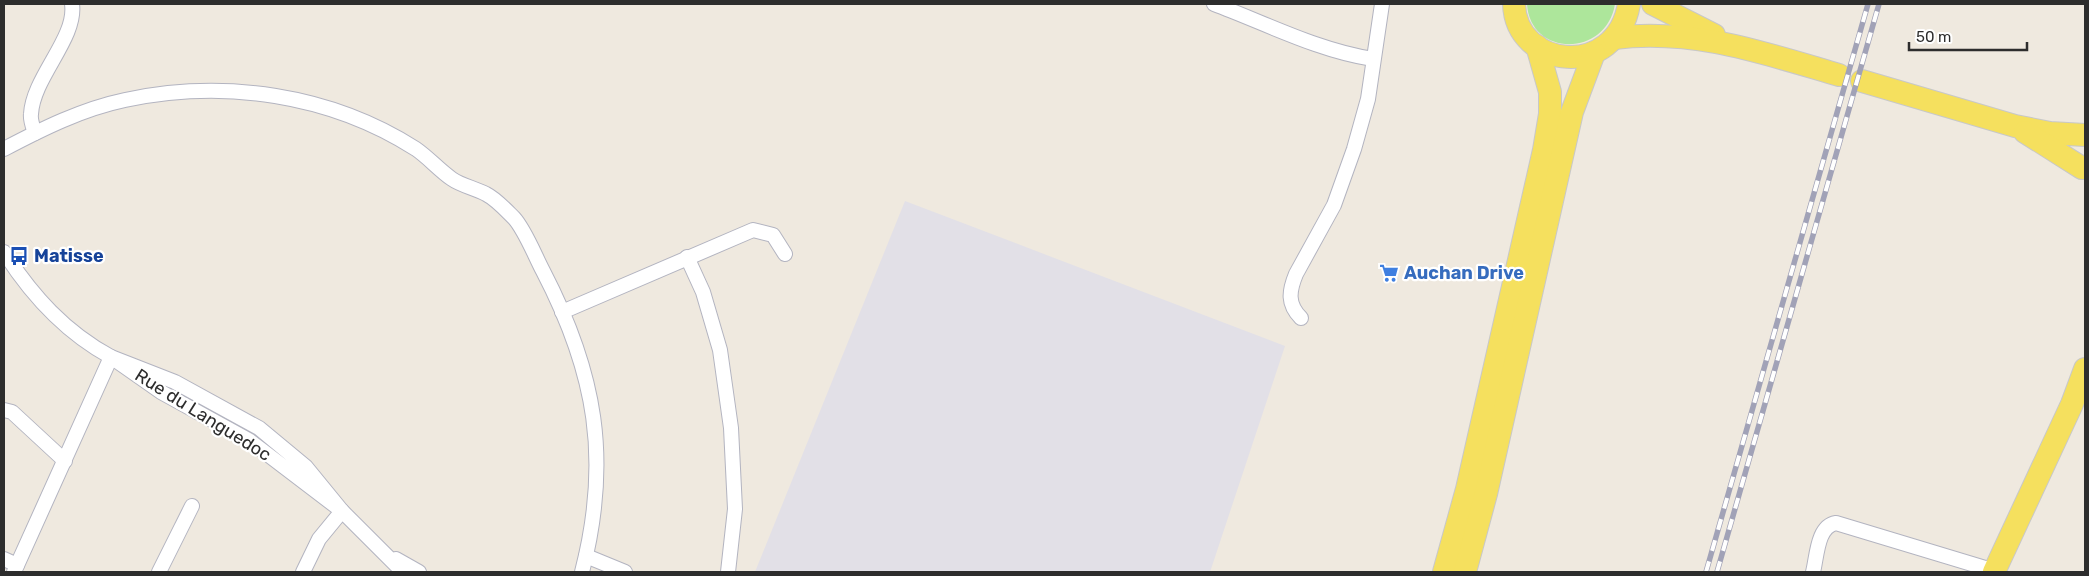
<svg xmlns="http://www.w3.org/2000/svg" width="2089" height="576" font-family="Rubik,sans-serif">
<rect width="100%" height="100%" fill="#efe9df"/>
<polygon fill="#e2e0e7" points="905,201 1285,346 1210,572 755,572"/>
<path fill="#ade69b" d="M 1527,4 L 1615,4 C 1606,58 1530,57 1527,4 Z"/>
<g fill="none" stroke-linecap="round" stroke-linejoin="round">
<g stroke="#b3b4c0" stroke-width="16">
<g id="minor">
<path d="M 1214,4 C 1265,23 1319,51 1373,59"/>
<path d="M 35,133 C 33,127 30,120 31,114 C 33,77 77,38 72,4"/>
<path d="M 4,149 C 42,129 82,109 125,100 C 224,79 330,94 416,149 C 429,158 439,170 452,179 C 462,186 475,188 486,194 C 496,199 506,210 514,218 C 525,230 535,256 543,271 C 596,373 611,460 582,572"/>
<path d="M 4,252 C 32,296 65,332 111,357 L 14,572"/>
<polyline points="687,257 703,292 720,350 731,428 735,509 728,572"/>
<polyline points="562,312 753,230 773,235 785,254"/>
<path d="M 1301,318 C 1287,304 1289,291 1296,274 L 1334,205 L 1354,149 L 1368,99 L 1382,4"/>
<polyline points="4,410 12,412 65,461"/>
<polyline points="342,511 250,441 161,392 111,357 175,382 259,428 306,467 342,511 403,572"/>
<polyline points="586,556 625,572"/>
<polyline points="4,559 17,565"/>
<polyline points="396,559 419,572"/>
<polyline points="159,572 192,506"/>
<polyline points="303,572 319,539 342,511"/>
<path d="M 1813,572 C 1817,557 1817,526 1836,523 L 1995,571"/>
</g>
</g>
<g stroke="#c8c8c8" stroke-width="24">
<g id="primary">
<path d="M 1514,4 C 1516,69 1616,80 1629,4"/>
<polyline points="1653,4 1714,35"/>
<path d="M 1614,38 C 1693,28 1764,53 1839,75"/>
<polyline points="1862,81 2015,126 2050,133 2085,135"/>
<polyline points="2025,132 2082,168"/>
<polyline points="1444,572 1467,489 1544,150 1550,114 1550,92 1537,46"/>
<polyline points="1465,572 1486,494 1572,112 1594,53"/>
<polyline points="1994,572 2072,404 2085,369"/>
</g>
</g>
<use href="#minor" stroke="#fff" stroke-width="14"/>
<use href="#primary" stroke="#f5e05e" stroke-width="22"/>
<g stroke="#a1a2b7" stroke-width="5.5">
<g id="rail">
<polyline points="1706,572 1868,4"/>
<polyline points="1717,572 1879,4"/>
</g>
</g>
<use href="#rail" stroke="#fff" stroke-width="4" stroke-dasharray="11" stroke-linecap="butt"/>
</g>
<defs>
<g id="bus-bare" transform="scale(1.5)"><path d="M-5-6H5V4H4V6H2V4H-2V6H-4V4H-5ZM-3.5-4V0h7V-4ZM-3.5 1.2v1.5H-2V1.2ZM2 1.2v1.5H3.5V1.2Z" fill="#1a4fb4" stroke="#fff" stroke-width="2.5" paint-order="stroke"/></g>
<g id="supermarket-bare" transform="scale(1.5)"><path d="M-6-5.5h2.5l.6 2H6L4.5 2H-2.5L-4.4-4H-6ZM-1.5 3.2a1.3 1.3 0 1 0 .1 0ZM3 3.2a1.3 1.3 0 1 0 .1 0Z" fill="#3f7fe0" stroke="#fff" stroke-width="2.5" paint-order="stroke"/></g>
</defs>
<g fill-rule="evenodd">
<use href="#bus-bare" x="19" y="256"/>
<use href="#supermarket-bare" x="1389" y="273"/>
</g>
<g text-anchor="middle" stroke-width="4.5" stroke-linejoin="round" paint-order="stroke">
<g font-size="18" font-weight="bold" fill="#164399" stroke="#fff" text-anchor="start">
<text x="34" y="262">Matisse</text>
</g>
<g font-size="18" font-weight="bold" fill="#366cbe" stroke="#fff" text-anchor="start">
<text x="1404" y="279">Auchan Drive</text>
</g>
<g font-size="18" fill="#2d2d2d" stroke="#fff">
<text transform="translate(203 415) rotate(32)" y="6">Rue du Languedoc</text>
</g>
</g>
<rect width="2089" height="576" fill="none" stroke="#2d2d2d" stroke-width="10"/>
<path d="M1909 42v8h118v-8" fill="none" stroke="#2d2d2d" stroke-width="2.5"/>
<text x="1916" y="42" font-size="15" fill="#2d2d2d" stroke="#ffffff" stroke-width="4" paint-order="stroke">50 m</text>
</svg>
